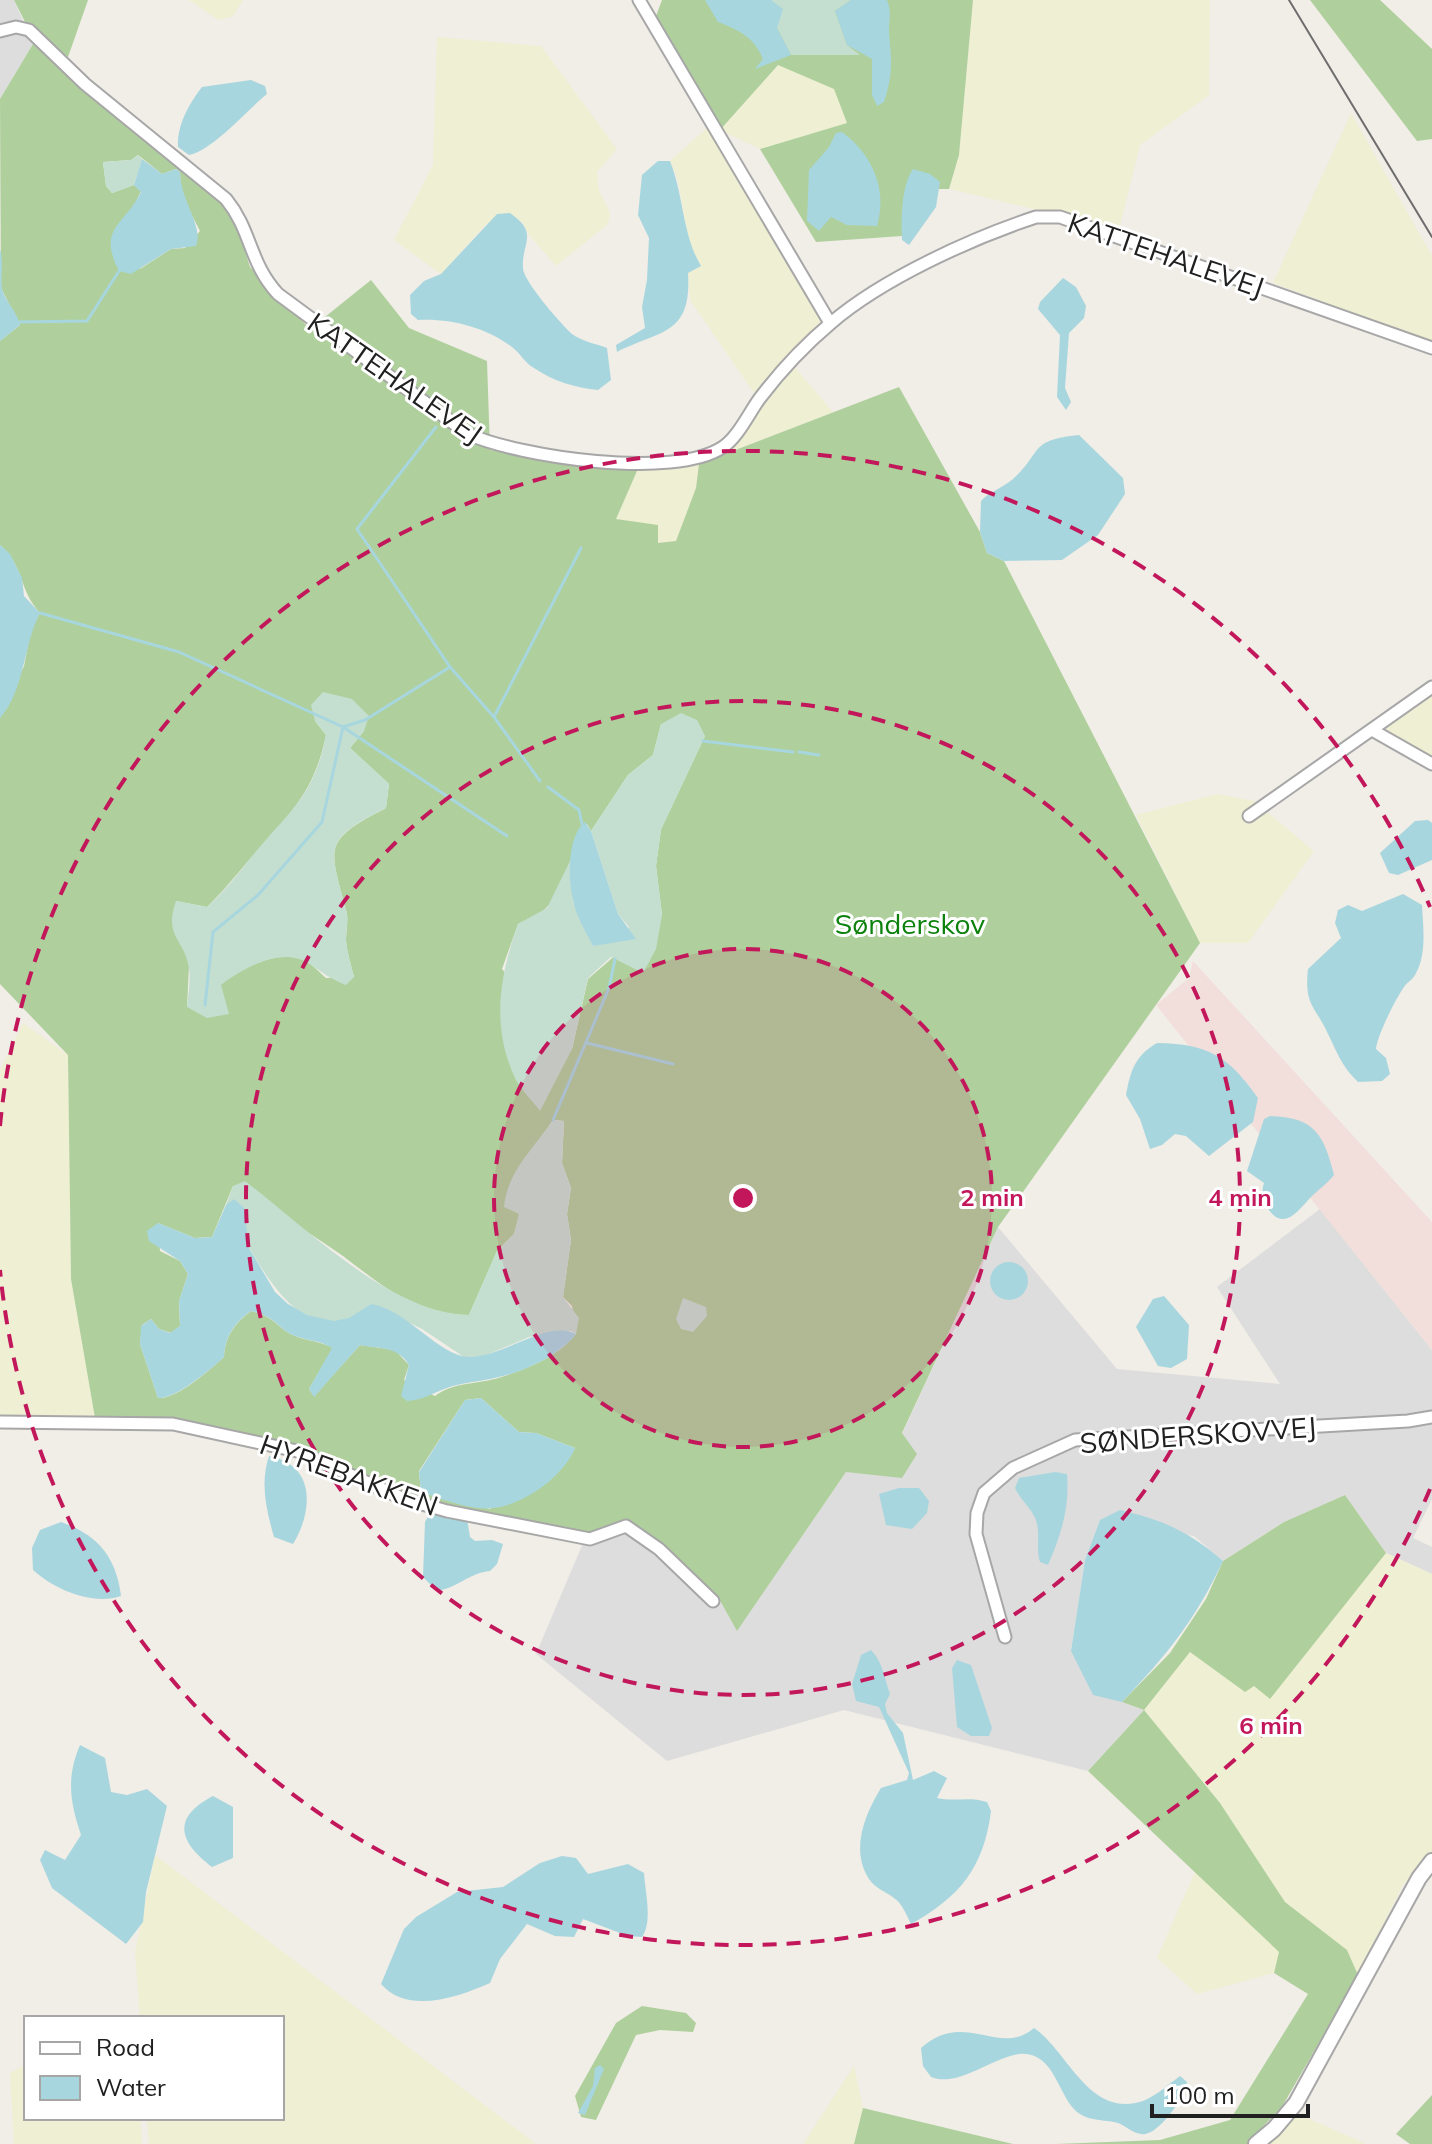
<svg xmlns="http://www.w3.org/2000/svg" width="1432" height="2144" font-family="Mulish,sans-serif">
<rect width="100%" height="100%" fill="#f1ede7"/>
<g fill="#dedddd">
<polygon points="0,0 14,0 33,44 0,99"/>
<polygon points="1320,1209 1432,1350 1432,1499 1413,1538 1432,1547 1432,1574 1386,1553 1345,1495 1284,1522 1223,1561 1194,1536 1100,1520 1085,1560 1071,1651 1122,1702 1144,1710 1088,1771 844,1710 667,1761 536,1654 586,1536 626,1524 718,1597 737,1630 846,1472 902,1434 998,1227 1117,1369 1280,1384 1217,1287"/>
</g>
<polygon fill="#f2dfdb" points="1193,961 1432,1222 1432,1350 1156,1005 1189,978"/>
<g fill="#efefd3">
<polygon points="189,0 243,0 233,16 218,20"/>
<polygon points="973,0 1210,0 1209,95 1140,145 1119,229 949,189 959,155"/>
<polygon points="437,37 541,46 617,149 597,172 599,190 610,213 608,224 556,266 529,235 522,222 486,224 441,274 394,240 433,165"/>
<polygon points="778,65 834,88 848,123 760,149 720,130"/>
<polygon points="1351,113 1432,256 1432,343 1273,283"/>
<polygon points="709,126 826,322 792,364 833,412 731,452 754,393 690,300 688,272 701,266 689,246 678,180 670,161"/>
<polygon points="699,464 696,488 676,541 658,543 616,519 637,471"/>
<polygon points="1432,690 1432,759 1383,730"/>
<polygon points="1217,794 1254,801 1314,851 1248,943 1200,943 1136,815"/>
<polygon points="23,1023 68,1055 71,1279 95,1418 0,1415 0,1070"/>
<polygon points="1386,1553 1432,1574 1432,1852 1403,1885 1358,1975 1347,1950 1285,1902 1220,1803 1144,1710 1190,1652 1245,1692 1254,1685 1270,1699"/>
<polygon points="155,1855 536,2144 149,2144 147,2118 282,2118 282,2018 140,2018 135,1952"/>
<polygon points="1195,1872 1280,1952 1274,1973 1197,1994 1157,1958"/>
<polygon points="26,2064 26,2118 140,2118 142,2144 14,2144 10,2073"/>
<polygon points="854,2066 863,2108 854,2144 803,2144"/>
<polygon points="1298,2114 1366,2144 1269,2144"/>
</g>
<g fill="#afd09c" fill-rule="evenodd">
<polygon points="14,0 88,0 68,57 26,24"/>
<polygon points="662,0 973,0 959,155 949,189 907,189 902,236 816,242 760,149 847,123 834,89 778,65 720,130 656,16"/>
<polygon points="1310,0 1380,0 1432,49 1432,139 1417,141"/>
<path d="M 33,44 L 135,133 L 232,210 L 250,267 L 310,329 L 371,280 L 409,328 L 487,361 L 490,450 L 637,471 L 616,519 L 658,525 L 658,543 L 676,541 L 696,488 L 699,464 L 899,387 L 980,532 L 987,553 L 1004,561 L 1200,943 L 998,1227 L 902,1433 L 917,1454 L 902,1478 L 846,1472 L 737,1631 L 718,1597 L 626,1524 L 586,1536 L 393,1492 L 271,1439 L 174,1420 L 95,1418 L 71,1279 L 68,1055 L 0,984 L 0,718 L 24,666 L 31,630 L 40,613 C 18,589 25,567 0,545 L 0,341 L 20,325 L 1,288 L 0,99 ZM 138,155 L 162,174 L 176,169 L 180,172 L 181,194 L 200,231 L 185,248 L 171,249 L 140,269 L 133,208 L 141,191 L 134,185 L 112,193 L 106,186 L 103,162 L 131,160 ZM 315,721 L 364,731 L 350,748 L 389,784 L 386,808 C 322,841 329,846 346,910 C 349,919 346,930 346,941 C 347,953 351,965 354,977 L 326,978 C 320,973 313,965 306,961 C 267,943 217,987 187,1007 L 189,966 L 176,901 L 207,907 C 226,889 240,870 257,851 C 293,811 315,789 326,735 ZM 661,724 L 705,736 L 661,829 L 656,866 L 662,915 L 588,979 L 572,1049 L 502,969 L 518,924 C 527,919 539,915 546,908 C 570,887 568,848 587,824 L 591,831 L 628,775 L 653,755 ZM 553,1120 L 564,1121 L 562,1163 L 571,1188 L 567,1214 L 571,1240 L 563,1297 L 572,1306 L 576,1334 C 558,1357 523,1371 495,1379 C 474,1384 452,1383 435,1396 L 404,1380 L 409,1365 L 395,1350 L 360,1345 L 314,1396 L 309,1389 L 333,1348 C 320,1341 308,1341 295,1336 C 276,1328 278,1318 251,1311 C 235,1323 225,1336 224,1357 C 211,1369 176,1400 158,1398 L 140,1344 L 142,1325 L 151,1319 L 159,1329 L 171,1333 L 180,1326 L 179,1301 L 188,1274 L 180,1261 L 160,1251 L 158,1223 L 195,1238 L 212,1237 L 233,1186 C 270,1209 308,1231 343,1256 C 384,1287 414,1314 469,1315 L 497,1251 L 514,1234 L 540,1139 ZM 481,1398 L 519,1432 L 536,1433 L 575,1448 L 490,1509 L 421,1492 L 419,1471 L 465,1400 Z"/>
<polygon points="1345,1495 1386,1553 1270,1699 1254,1686 1245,1692 1190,1652 1144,1710 1220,1803 1285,1902 1347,1950 1358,1975 1283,2105 1247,2144 1056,2144 1160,2140 1230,2120 1308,1994 1274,1973 1279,1952 1088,1771 1144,1710 1122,1702 1170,1653 1206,1599 1223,1561 1284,1522"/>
<polygon points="642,2006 686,2013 696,2023 693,2032 660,2030 636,2035 596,2120 581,2117 575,2096 616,2023"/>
<polygon points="1432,2095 1432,2144 1410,2144 1396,2134"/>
<polygon points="863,2108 1013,2144 854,2144"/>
</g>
<g fill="#c4dfd0">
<polygon points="771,0 851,0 835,11 847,45 860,55 791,55 777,28"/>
<polygon points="138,155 142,159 134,185 112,193 106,186 103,162 131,160"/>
<path d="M 323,692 L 352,699 L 369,716 L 364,731 L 350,748 L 389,784 L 386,808 C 322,840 329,846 346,910 C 349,919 346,930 346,940 C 347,952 351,965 354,977 L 346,985 C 330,979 322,972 308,963 C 281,946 242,969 221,985 L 229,1014 L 207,1018 L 187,1007 C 188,995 191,980 189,968 C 185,939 163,937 176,901 L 207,907 C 225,891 238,874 253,855 C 290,810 314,797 326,735 L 315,721 L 311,705 Z"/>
<path d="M 681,713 L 697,720 L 705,736 L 661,830 L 656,866 L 662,915 L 656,949 L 643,973 L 611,957 L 588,978 L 572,1049 L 540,1111 C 532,1100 519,1088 514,1076 C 491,1024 500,975 518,924 L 547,908 L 571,859 L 573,902 L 593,946 L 620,940 L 629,927 L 618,914 L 591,831 L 628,775 L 653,755 L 661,724 Z"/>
<path d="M 553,1120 L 564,1121 L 562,1163 L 571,1188 L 567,1214 L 571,1240 L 563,1297 L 579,1318 L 576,1334 L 571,1331 L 529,1337 L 482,1357 L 464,1357 L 422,1329 L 371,1304 C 364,1308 357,1315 350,1318 C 292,1347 247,1241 226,1205 L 233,1186 L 245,1181 C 305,1227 392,1314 469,1315 L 497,1251 L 514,1234 L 519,1214 L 504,1207 C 507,1172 534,1148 553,1120 Z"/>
<polygon points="683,1298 706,1307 707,1316 693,1332 681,1329 676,1319"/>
</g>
<g fill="#a8d6de">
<path d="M 705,0 L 771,0 L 783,9 L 777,28 L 791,55 L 755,69 L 763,59 C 754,37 739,30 718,22 Z"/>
<path d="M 851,0 L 887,0 C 892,13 889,18 889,31 C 891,62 894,71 884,102 L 877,106 L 872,95 L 872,59 L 847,45 L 835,11 Z"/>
<path d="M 251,80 L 265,86 L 267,94 C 246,111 213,150 189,155 L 178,147 C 177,125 189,104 202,87 Z"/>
<path d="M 842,132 C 872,154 888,189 877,226 L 847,225 L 831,217 L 819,231 L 807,221 L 809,170 L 829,147 L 836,133 Z"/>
<path d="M 142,159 L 162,174 L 176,169 L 180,172 C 180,200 204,226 196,246 L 171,249 L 131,274 L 119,271 C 97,228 124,226 141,192 L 134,185 Z"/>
<path d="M 658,161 L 670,161 C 684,196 682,234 701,266 L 688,273 C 692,336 660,330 617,352 L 616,345 L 645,328 L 642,307 L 647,280 L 649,238 L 638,215 L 642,175 Z"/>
<path d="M 913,169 L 930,174 L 940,182 L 936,207 L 909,245 L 902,240 C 901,218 901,187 913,169 Z"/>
<path d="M 510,213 C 540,234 521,242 523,269 C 525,283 561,324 572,334 C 581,341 597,344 607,348 L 611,380 L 598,390 C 576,388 553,381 534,368 C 525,363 520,353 512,347 C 486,327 449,318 418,320 L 411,314 L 410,295 L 424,281 L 441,274 L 497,214 Z"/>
<path d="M 0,249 C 4,263 0,277 2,289 C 6,303 17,311 20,325 L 0,341 Z"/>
<polygon points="1063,278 1076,287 1086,306 1084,318 1069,333 1065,388 1071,402 1066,410 1057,397 1060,335 1038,309 1040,302"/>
<path d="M 1079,435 L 1123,478 L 1125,494 L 1098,535 L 1062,560 L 1004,561 L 987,553 L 980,532 L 981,501 C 990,491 1003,488 1013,479 C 1043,452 1028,440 1079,435 Z"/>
<path d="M 0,545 L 10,554 L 22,578 L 24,596 L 40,613 C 23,645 25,690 0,718 Z"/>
<polygon points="1428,820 1432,823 1432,860 1398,875 1389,873 1380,853 1415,821"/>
<path d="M 585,822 L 591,831 L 618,914 L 636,939 L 593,946 C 586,932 576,916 573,900 C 568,879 567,836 585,822 Z"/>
<path d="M 1403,894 L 1422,905 C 1423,926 1427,953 1416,973 C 1414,979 1407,982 1404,987 C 1396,998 1377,1036 1376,1049 L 1386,1058 L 1390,1074 L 1382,1081 L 1358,1082 C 1342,1067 1337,1052 1328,1034 C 1315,1005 1304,1006 1308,969 L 1341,938 L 1335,923 L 1338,910 L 1348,905 L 1362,911 Z"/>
<path d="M 1157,1043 C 1209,1044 1228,1056 1258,1098 L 1253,1122 L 1209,1156 L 1186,1136 L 1175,1134 L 1162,1145 L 1150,1149 L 1140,1119 L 1126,1095 C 1131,1070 1134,1057 1157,1043 Z"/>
<path d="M 1270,1116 C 1315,1117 1324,1135 1334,1175 C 1327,1184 1318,1190 1311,1197 C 1298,1211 1283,1233 1267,1207 C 1263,1199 1261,1192 1264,1183 L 1247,1171 L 1264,1119 Z"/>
<path d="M 234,1199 L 244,1208 L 249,1248 L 275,1292 L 288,1304 L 307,1315 L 334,1321 L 349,1318 L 371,1304 C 408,1310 437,1355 469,1357 C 502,1358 547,1319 576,1334 C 558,1357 519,1374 490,1379 C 476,1382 460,1383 447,1388 C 432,1393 424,1400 407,1401 L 401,1396 L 409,1365 C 398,1346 380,1349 360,1345 L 314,1397 L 309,1389 L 332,1348 C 320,1340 308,1341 295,1336 C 276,1328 279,1318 251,1311 C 235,1322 225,1336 224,1357 C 211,1369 176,1399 158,1398 L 140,1344 L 141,1326 L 151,1319 L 159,1329 L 170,1333 L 180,1326 L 179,1301 L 188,1274 L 180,1261 L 149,1241 L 147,1231 L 158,1223 L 195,1238 L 212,1237 L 226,1205 Z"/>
<circle cx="1009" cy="1281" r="19"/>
<polygon points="1164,1296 1189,1325 1187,1359 1171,1368 1158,1366 1136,1327 1153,1299"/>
<path d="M 481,1398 L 519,1432 L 536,1433 L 575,1448 C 564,1476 524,1505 493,1508 C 473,1511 441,1499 421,1492 L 419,1472 L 465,1400 Z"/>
<path d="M 269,1456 C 316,1465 313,1511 293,1544 L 274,1537 C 266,1509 260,1483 269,1456 Z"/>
<path d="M 1055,1472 L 1067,1474 C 1070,1507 1061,1535 1048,1565 L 1040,1562 C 1035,1547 1042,1530 1034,1516 C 1029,1506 1020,1499 1015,1488 L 1019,1478 Z"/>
<polygon points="899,1488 919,1488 929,1501 927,1513 912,1529 886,1525 879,1494"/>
<path d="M 1120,1510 C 1163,1520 1190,1532 1223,1561 C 1195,1620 1167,1655 1122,1702 L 1093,1695 L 1071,1651 L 1085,1560 L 1100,1520 Z"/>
<path d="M 431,1511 L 467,1519 L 470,1537 L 475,1541 L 492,1540 L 503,1544 L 497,1564 L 490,1571 C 469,1573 457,1588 437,1591 L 423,1577 L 425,1522 Z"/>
<path d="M 61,1522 C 98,1535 116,1557 121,1596 C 92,1606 54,1589 33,1570 L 32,1548 L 40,1530 Z"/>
<path d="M 871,1650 C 883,1662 884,1678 890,1694 L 885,1704 L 887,1713 L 903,1733 L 913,1780 L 934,1771 L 947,1778 L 937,1798 C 955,1802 969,1796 987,1802 L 991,1811 C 984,1867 960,1897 911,1924 C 907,1916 902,1903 894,1898 C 885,1891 876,1889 869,1879 C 850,1850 865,1814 881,1788 L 907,1780 L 909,1773 L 879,1707 L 856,1701 L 852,1684 L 861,1655 Z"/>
<polygon points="957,1660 971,1665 992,1728 989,1736 971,1736 957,1727 952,1668"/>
<path d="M 80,1745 L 105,1758 L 111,1792 L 127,1795 L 147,1789 L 167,1806 L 146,1892 L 143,1922 L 126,1944 L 52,1888 L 40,1860 L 45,1850 L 65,1860 L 81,1835 C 70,1802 66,1778 80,1745 Z"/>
<path d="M 213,1796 L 233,1807 L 233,1858 L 212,1867 C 179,1842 171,1818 213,1796 Z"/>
<path d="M 562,1856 L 576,1858 L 588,1874 L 628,1864 L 644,1873 C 645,1891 653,1922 642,1937 L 628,1936 L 583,1919 L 574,1937 L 555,1936 L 527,1924 L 500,1959 L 490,1983 C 458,1997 408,2015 381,1984 L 404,1929 L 416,1917 L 457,1892 L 503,1887 L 540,1863 Z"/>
<path d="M 1034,2028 C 1068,2051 1089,2119 1143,2101 C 1156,2096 1169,2084 1180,2076 L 1187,2082 C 1185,2097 1157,2138 1141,2134 C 1132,2133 1126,2126 1118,2123 C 1103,2119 1091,2122 1077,2112 C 1057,2095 1055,2051 1019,2054 C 993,2057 957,2088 931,2077 L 923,2066 L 921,2048 C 965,2009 999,2058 1034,2028 Z"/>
<polygon points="600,2065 604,2069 585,2115 578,2113 593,2086 595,2068"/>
</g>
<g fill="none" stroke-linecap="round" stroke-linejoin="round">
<g stroke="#a8d6de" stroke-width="3">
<polyline points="19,322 87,321 119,271"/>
<polyline points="436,427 357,529 450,667"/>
<polyline points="40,613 179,652 343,727 507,836"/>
<polyline points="494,717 581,548"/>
<polyline points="703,741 793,752"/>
<polyline points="799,752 819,755"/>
<polyline points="548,787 579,810 582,824"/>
<polyline points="205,1005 213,932 258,895 322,822 343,727 365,720 450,667 494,717 540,781"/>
<polyline points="587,1043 673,1064"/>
<polyline points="553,1120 609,988 615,959"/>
</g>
<g stroke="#a7a7a7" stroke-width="15">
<g id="minor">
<polyline points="639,0 830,323"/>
<path d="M 0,31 L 16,27 L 29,30 L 85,84 L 226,199 C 252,231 249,263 278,294 L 468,434 C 520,457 674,480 723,447 C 738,437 749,413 760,398 C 779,373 806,344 831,323 C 882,279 972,238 1036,217 L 1060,217 L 1432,348"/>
<polyline points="1372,730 1432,764"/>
<polyline points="1249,816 1432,687"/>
<polyline points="0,1422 173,1424 297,1451 404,1499 447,1511 590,1539 626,1526 659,1549 713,1601"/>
<polyline points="1005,1637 976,1534 977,1513 984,1493 1013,1468 1075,1440 1408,1421 1432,1417"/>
</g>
</g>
<g stroke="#a7a7a7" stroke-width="18">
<polyline id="tertiary" points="1256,2144 1274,2129 1296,2103 1419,1878 1432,1861"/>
</g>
<use href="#minor" stroke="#fff" stroke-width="11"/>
<use href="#tertiary" stroke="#fff" stroke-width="14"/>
<polyline stroke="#6e6e6e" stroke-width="2" points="1289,0 1432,237"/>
</g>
<circle cx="743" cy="1198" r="249" fill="#c2185b" fill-opacity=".12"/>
<g fill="none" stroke="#c2185b" stroke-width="4" stroke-dasharray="14 10">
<circle cx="743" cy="1198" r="249"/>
<circle cx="743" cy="1198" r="497"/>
<path d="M1430 1489A746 746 0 0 1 0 1270M0 1126A746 746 0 0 1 1430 907"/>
</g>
<g text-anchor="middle" stroke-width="6" stroke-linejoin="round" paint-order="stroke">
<g font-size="28" fill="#202020" stroke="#fff">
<text transform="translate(1166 255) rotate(19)" y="10">KATTEHALEVEJ</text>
<text transform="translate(395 378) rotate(35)" y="10">KATTEHALEVEJ</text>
<text transform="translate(1198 1435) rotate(-4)" y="10">SØNDERSKOVVEJ</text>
<text transform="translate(349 1475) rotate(20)" y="10">HYREBAKKEN</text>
</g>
<g font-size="28" fill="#0c810c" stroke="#fff">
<text x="910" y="934">Sønderskov</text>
</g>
</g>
<circle cx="743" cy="1198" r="12" fill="#c2185b" stroke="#fff" stroke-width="4"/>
<g font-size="24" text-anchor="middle" font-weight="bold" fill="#c2185b" stroke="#fff" stroke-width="6" stroke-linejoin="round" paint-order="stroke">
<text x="992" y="1206">2 min</text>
<text x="1240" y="1206">4 min</text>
<text x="1271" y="1734">6 min</text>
</g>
<rect x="24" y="2016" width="260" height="104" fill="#ffffff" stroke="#a6a6a6" stroke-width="2"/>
<rect x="40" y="2042" width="40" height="12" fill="#ffffff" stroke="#a6a6a6" stroke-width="2"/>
<text x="96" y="2056" font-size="24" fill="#202020">Road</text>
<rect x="40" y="2076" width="40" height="24" fill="#a8d6de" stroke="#a6a6a6" stroke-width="2"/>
<text x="96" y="2096" font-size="24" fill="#202020">Water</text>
<path d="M1152 2104v12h156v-12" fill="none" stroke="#202020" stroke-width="4"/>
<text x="1164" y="2104" font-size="24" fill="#202020" stroke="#ffffff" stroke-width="6" paint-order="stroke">100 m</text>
</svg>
